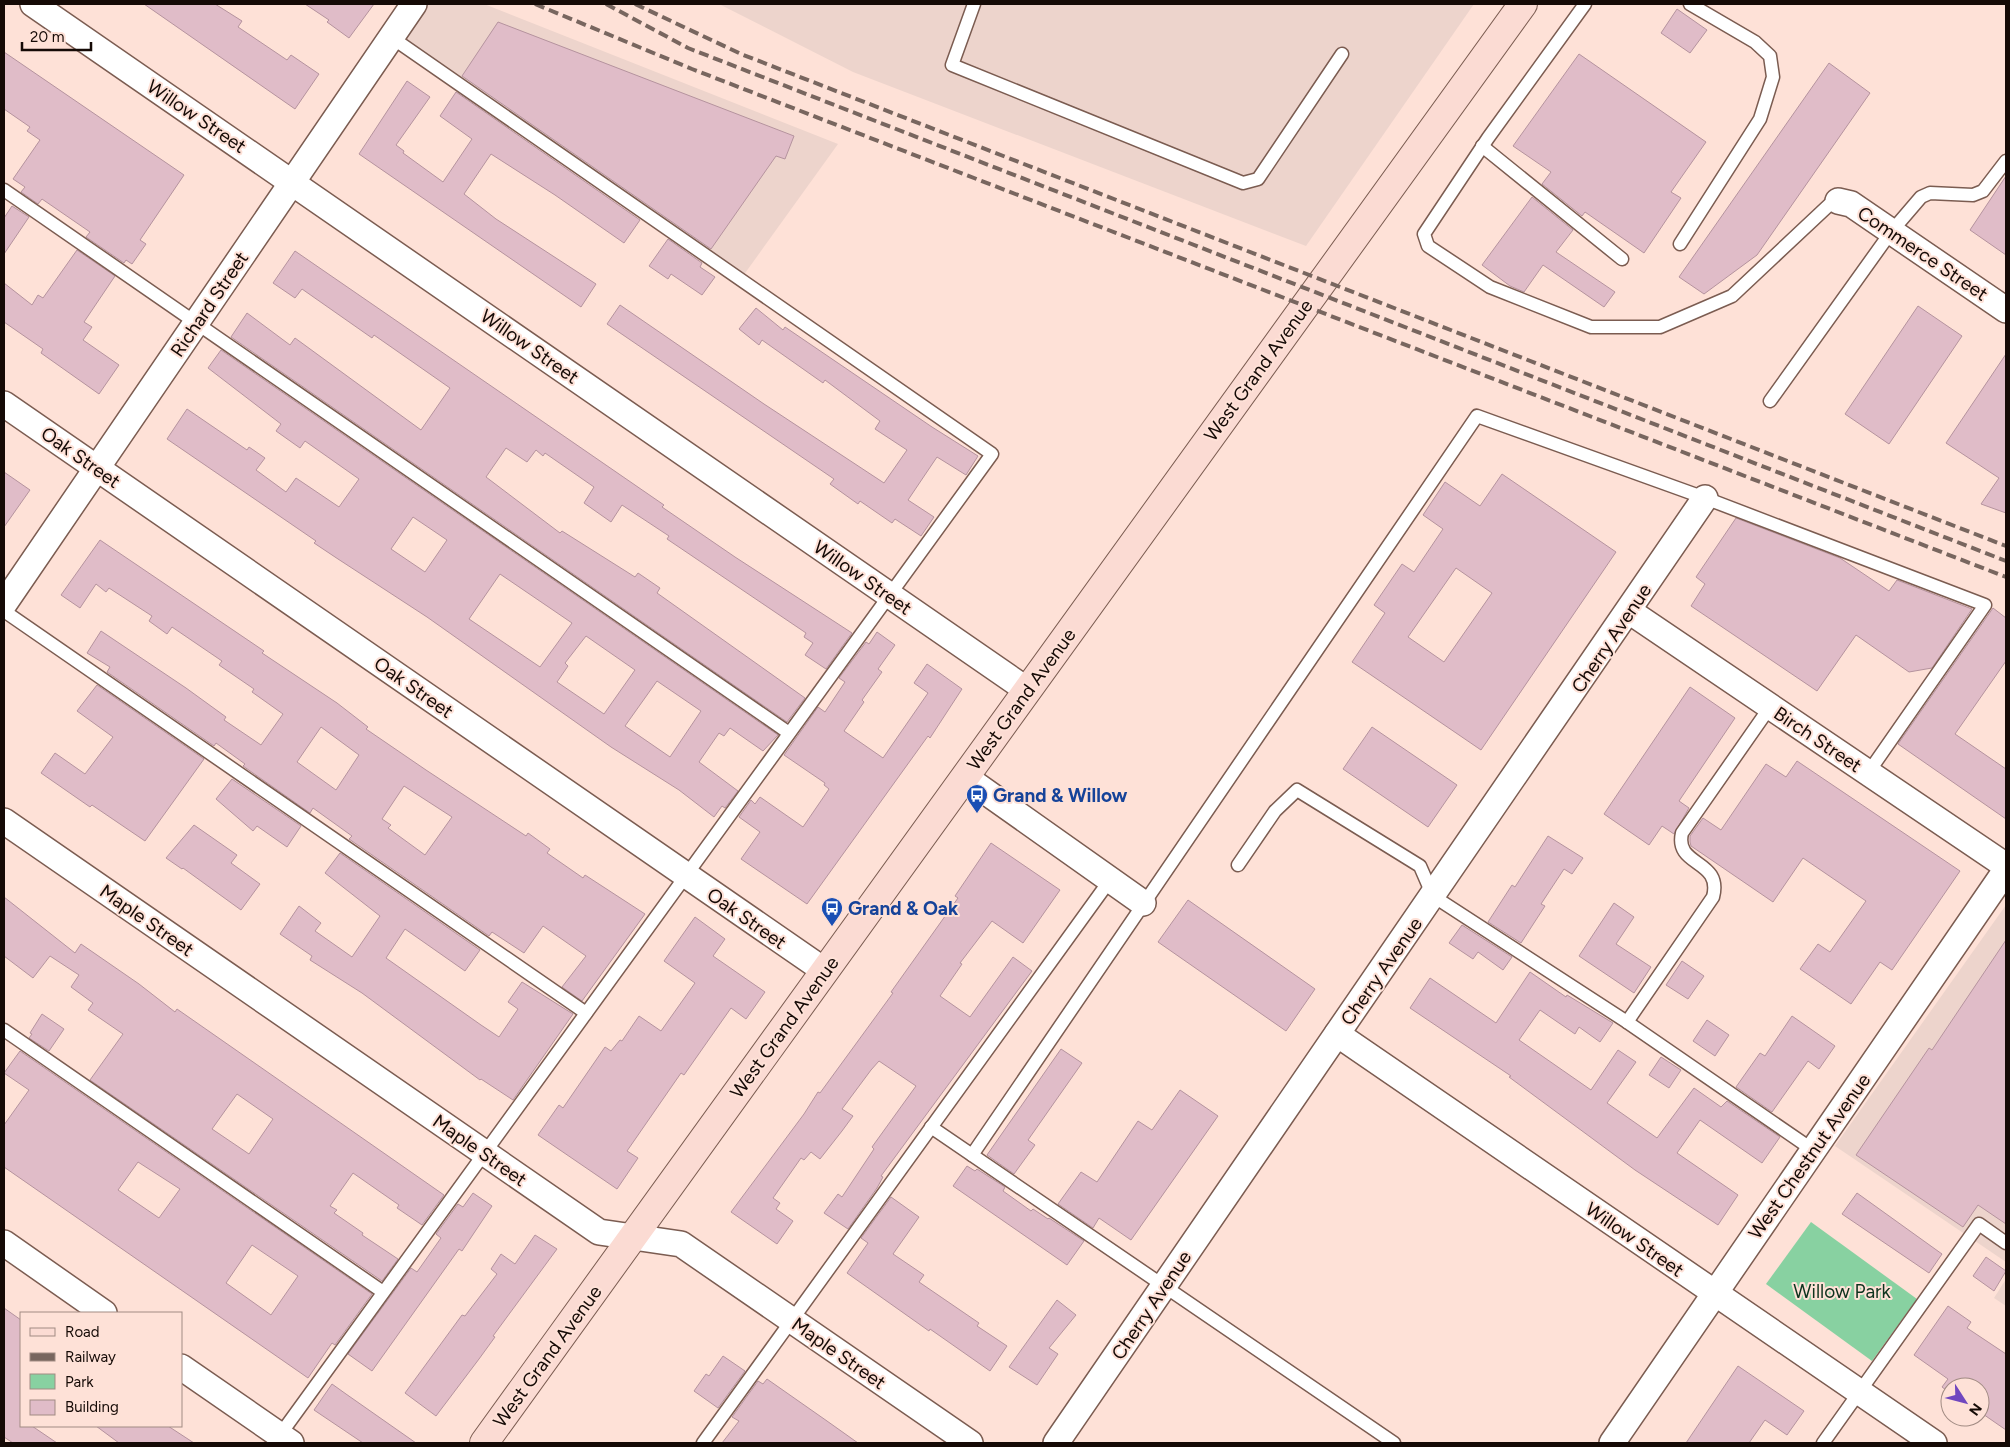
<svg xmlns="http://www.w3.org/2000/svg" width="2010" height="1447" font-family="Figtree,sans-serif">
<rect width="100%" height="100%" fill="#fee1d7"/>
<g fill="#edd4cc">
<polygon points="414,4 484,4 838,144 743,276 391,37"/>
<polygon points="719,4 1474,4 1306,246 853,72"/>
<polygon points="2006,905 2006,1262 1835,1146"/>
<polygon points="2006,1279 2006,1306 1994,1298"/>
</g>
<polygon fill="#88d1a1" points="1811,1222 1917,1299 1872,1361 1766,1284"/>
<g fill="#e0bcc8" stroke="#b5939e" fill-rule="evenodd">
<polygon points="144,4 215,4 242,21 238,27 287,60 291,55 319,74 295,109"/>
<polygon points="305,4 374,4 349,38 327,22 329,20"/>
<polygon points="1677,9 1707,30 1690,53 1661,33"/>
<polygon points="498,22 794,136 785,159 776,156 711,249 462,76"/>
<polygon points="4,52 184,175 140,240 146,244 132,264 126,260 124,263 86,237 90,232 42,199 38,204 21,192 25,187 13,179 40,140 27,131 30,127 4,109"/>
<polygon points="1579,54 1706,142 1671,192 1681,198 1644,253 1585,212 1582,216 1542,184 1551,172 1513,146"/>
<polygon points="1829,63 1870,93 1757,255 1704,294 1679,277"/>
<polygon points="407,81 430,97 396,145 404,151 403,153 443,182 472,139 440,116 456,92 640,220 624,243 555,195 491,154 464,194 496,219 596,284 581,307 359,154"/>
<polygon points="2006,176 2006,255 1970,230"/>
<polygon points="1532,197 1573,230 1556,252 1615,292 1604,307 1543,265 1524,292 1510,286 1482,265"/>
<polygon points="12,206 29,217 4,254 4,218"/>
<polygon points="668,239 702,263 700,267 715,277 702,295 671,274 668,279 649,266"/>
<polygon points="77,250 115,276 84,322 92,327 83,340 119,365 99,394 41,353 43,349 4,322 4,283 32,305 38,295 43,298"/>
<polygon points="295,251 664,505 662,507 735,557 852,633 826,669 805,655 813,643 804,637 806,633 667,539 669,536 622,505 611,522 584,503 594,487 545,453 543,456 536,450 527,462 506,448 486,477 560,533 562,531 635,577 638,573 660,588 657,593 805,698 787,722 231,337 247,313 290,345 295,338 421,430 450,388 374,335 372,338 302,289 295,298 273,283"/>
<polygon points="620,305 764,404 884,483 907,450 875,429 880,421 825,380 823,383 762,340 759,345 739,329 756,308 783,330 785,327 932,427 978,456 966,475 937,457 908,500 934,517 921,536 895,519 892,523 860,501 858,504 830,484 834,479 607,324"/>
<polygon points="1918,306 1962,336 1889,444 1845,414"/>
<path d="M 221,350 L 778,735 L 763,751 L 730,728 L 724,736 L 719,733 L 699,762 L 738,791 L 725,808 L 722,806 L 714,817 L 679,790 L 611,747 L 427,617 L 338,559 L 314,543 L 316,541 L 167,439 L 187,409 L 247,450 L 249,447 L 265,458 L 256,470 L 286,492 L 296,478 L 339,507 L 359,479 L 305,441 L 300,448 L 276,431 L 281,424 L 208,368 ZM 413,517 L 447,540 L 425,572 L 391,549 ZM 500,574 L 572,623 L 540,667 L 469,619 ZM 586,636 L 635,670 L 604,714 L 557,682 L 568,666 L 565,663 ZM 657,681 L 701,711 L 670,757 L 625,726 Z"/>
<polygon points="2006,354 2006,513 1981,504 1999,478 1946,443"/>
<polygon points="4,472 30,490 4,527"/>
<path d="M 1502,474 L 1616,552 L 1481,750 L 1352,662 L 1385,613 L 1374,605 L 1402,564 L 1414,572 L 1443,529 L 1423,515 L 1445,482 L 1480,506 ZM 1456,568 L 1492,593 L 1444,662 L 1408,637 Z"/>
<polygon points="1736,518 1840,558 1889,591 1897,580 1972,609 1932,668 1909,672 1856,635 1817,691 1691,606 1705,584 1696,577"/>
<path d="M 100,540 L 264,651 L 262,653 L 337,703 L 368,727 L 366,729 L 426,770 L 526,836 L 528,833 L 550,849 L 547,853 L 583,878 L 585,875 L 645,914 L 582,1001 L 562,987 L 586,956 L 543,926 L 524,953 L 492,932 L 489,936 L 349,839 L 352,836 L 313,808 L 310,813 L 243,766 L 245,764 L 216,743 L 214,746 L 107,672 L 110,667 L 87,653 L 101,631 L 186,688 L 226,717 L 224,720 L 261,745 L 283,714 L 252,692 L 254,689 L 219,665 L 222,661 L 172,627 L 167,634 L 149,621 L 152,616 L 109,588 L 106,592 L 96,584 L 80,608 L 61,595 ZM 321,727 L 359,755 L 336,790 L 297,762 ZM 404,786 L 452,817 L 425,855 L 388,828 L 391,825 L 382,819 Z"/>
<polygon points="1993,608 2006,618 2006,661 1955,734 2006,769 2006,819 1898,744"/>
<polygon points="877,632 895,645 878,669 882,672 862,700 864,702 844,731 883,758 928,693 914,683 927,664 962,689 930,738 928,736 807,904 741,859 760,832 739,817 751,800 755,804 760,797 803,827 829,789 824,785 825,783 784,755 818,707 825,712 845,682 839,678 866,642 869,644"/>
<polygon points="97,685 204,759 145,841 92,805 90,807 41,773 55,753 85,774 113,737 77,711"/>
<polygon points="1690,687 1735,718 1679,801 1689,808 1674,834 1662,826 1649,845 1604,814"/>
<polygon points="1372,727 1457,785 1428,827 1343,769"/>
<polygon points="1797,761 1960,871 1892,970 1880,962 1851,1004 1800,969 1818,944 1830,952 1866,901 1803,858 1773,902 1691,846 1690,842 1690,836 1703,818 1721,830 1766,764 1786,777"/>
<polygon points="232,779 301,826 287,847 257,826 253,831 216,799"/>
<polygon points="194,825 237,855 231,863 260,884 241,910 183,868 182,869 166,858"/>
<polygon points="1548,836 1583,858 1572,874 1564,869 1541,904 1545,906 1521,943 1488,922 1512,885 1515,887"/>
<polygon points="991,843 1060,890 1023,943 992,921 960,963 962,964 940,996 970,1017 1013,957 1032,971 881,1176 883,1177 877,1188 848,1229 824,1213 838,1194 842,1197 874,1149 872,1147 916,1086 879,1061 871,1070 842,1109 853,1116 842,1131 820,1159 811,1152 804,1160 801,1158 773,1198 780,1203 776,1209 793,1221 777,1244 731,1212 804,1114 818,1092 820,1093 893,993 891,992 958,898 955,896"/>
<polygon points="340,853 480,950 465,971 405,929 386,958 481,1025 499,1037 518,1009 508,1002 522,982 573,1014 513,1100 481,1079 480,1080 362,993 310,960 312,956 280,934 299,906 321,923 315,931 352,957 380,916 325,873"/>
<path d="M 4,897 L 75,953 L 81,944 L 139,984 L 175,1012 L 177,1009 L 444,1195 L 422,1225 L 397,1208 L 399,1205 L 353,1173 L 330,1206 L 337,1210 L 334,1213 L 363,1233 L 362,1235 L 398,1259 L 382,1281 L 90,1080 L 123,1034 L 88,1010 L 93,1003 L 71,987 L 79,975 L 50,956 L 33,978 L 4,956 ZM 237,1094 L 273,1119 L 249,1154 L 212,1129 Z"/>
<polygon points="1188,900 1315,989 1286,1031 1158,942"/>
<polygon points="1614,903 1634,917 1616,944 1651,967 1634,993 1579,956"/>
<polygon points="695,917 725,939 713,956 765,992 746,1019 731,1008 684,1075 681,1073 627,1151 638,1158 617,1189 538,1135 559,1105 563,1108 605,1047 611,1051 620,1040 622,1041 639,1016 661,1031 695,983 664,961"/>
<polygon points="1462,925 1512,957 1503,970 1478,952 1473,959 1449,943"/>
<polygon points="2006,940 2006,1224 1978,1205 1963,1227 1856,1155 1929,1048 1932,1050"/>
<polygon points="1682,961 1704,976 1688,999 1666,985"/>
<polygon points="1530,972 1566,997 1567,995 1613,1023 1600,1042 1579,1027 1575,1034 1540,1010 1519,1040 1591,1090 1618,1050 1636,1062 1607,1103 1657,1138 1694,1088 1721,1107 1727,1101 1780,1137 1762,1163 1700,1120 1677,1153 1738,1195 1718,1225 1635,1170 1509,1077 1511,1076 1410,1008 1430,978 1496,1023"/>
<polygon points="42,1014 64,1029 49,1051 29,1038 32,1034 30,1033"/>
<polygon points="1792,1016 1835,1046 1819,1069 1808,1061 1772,1112 1736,1087 1760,1053 1765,1056"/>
<polygon points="1707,1020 1729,1035 1715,1056 1693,1041"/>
<polygon points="1061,1049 1082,1063 1028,1140 1035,1145 1014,1174 987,1155"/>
<path d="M 20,1051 L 372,1294 L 335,1345 L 332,1343 L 308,1378 L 4,1167 L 4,1125 L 29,1090 L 4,1073 ZM 138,1162 L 180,1189 L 159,1218 L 118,1190 ZM 252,1245 L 298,1276 L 271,1315 L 226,1283 Z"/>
<polygon points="1661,1057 1681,1070 1669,1088 1649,1075"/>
<polygon points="1180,1090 1218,1116 1131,1240 1099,1218 1093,1228 1058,1204 1081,1172 1097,1182 1138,1121 1152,1130"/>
<polygon points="967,1166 975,1171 977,1169 1005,1187 1003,1191 1031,1211 1033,1209 1048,1219 1049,1218 1084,1241 1067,1265 953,1186"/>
<polygon points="473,1193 492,1206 462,1251 459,1249 372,1371 348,1354 411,1268 417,1272 441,1238 436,1234 458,1204 463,1207"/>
<polygon points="1857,1193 1942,1254 1929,1273 1842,1214"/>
<polygon points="891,1197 919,1217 893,1254 924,1275 919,1282 979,1323 977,1326 1007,1346 990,1371 930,1329 929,1331 847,1273 868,1243 861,1238"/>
<polygon points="535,1235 557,1249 493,1336 495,1337 479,1359 436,1416 405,1393 462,1315 465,1316 497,1274 491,1269 501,1254 515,1264"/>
<polygon points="1986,1257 2006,1271 1994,1291 1973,1276"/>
<polygon points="1057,1300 1076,1315 1049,1348 1058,1354 1037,1385 1009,1367"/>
<polygon points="1948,1306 1971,1322 1967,1328 2006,1354 2006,1430 1980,1412 1980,1387 1950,1387 1950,1393 1942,1387 1948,1379 1914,1355"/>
<polygon points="4,1308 21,1320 21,1426 32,1426 57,1443 13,1443 4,1437"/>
<polygon points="723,1356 745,1371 718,1408 694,1391 706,1374 709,1376"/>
<polygon points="1738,1366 1804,1411 1787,1435 1765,1420 1749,1443 1686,1443"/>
<polygon points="767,1379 827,1421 858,1443 722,1443 739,1421 732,1417 758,1381 763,1384"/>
<polygon points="332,1384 346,1394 416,1443 363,1443 314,1410"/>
<polygon points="96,1426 168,1426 194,1443 119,1443"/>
</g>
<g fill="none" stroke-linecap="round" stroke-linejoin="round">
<g stroke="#7b5c51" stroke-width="15">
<g id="lane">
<polyline points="974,4 952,65 1243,183 1258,179 1342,54"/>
<polyline points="1585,4 1488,138 1424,234 1428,246 1490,287 1591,327 1660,327 1732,296 1829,205 1838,201"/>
<polyline points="1482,146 1622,259"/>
<polyline points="4,190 789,733"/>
<polyline points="1680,244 1760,119 1773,77 1770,56 1755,42 1690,4"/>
<polyline points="1770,401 1891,232 1921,197 1930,193 1973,195 1983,191 2006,161"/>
<polyline points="4,611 586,1013"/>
<polyline points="1238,865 1275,811 1297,790 1420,866 1433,896 1627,1022 1813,1150"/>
<path d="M 1627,1022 L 1713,897 C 1723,859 1674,867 1682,833 L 1770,707"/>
<polyline points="4,1030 383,1292"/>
<polyline points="931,1127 1394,1443"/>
<polyline points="972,1155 1477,416 1705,498 1985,605 1868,773"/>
<polyline points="277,1439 992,454 391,37"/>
<polyline points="703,1443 1110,880"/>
<polyline points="1823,1443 1979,1224 2006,1243"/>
</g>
</g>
<g stroke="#7b5c51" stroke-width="28">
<g id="street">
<polyline points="33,4 1027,690"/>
<polyline points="1838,201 1851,204 2006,310"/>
<polyline points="4,404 825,971"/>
<polyline points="4,604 414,4"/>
<polyline points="1629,611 2006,866"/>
<polyline points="965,777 1143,903"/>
<polyline points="4,821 599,1232 681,1244 970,1443"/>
<polyline points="1337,1034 1934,1443"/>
<polyline points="4,1243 104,1313"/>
<polyline points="181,1367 291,1443"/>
<polyline points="1056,1443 1705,498"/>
<polyline points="1612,1443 2006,870"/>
</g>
</g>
<g stroke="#7b5c51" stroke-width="30">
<polyline id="secondary" points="484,1443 1523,4"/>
</g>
<use href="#lane" stroke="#fff" stroke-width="12"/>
<use href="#street" stroke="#fff" stroke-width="25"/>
<use href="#secondary" stroke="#fbdbd3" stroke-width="28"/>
<g stroke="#78665f" stroke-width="4" stroke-dasharray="10 5" stroke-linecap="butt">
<polyline points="535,4 692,69 2006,577"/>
<polyline points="606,4 688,48 2006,561"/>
<polyline points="635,4 741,54 2006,546"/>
</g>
</g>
<defs>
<g id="bus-pin" transform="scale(1.125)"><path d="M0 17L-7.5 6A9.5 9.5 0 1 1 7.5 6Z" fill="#1a4fb4" stroke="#fee1d7"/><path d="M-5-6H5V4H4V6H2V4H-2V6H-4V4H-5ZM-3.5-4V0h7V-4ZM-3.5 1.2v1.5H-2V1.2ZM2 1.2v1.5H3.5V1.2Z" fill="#fff"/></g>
</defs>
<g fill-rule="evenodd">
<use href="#bus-pin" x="977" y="795"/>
<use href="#bus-pin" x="832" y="908"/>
</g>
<g text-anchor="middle" stroke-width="4" stroke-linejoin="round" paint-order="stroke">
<g font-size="19" fill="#150a06" stroke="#fee1d7">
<text transform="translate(197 116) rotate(34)" y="7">Willow Street</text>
<text transform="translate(1923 253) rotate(34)" y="7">Commerce Street</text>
<text transform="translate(209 304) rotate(-56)" y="7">Richard Street</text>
<text transform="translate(530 346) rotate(35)" y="7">Willow Street</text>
<text transform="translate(1258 370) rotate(-54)" y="7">West Grand Avenue</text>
<text transform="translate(81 457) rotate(35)" y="7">Oak Street</text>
<text transform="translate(863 577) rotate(35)" y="7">Willow Street</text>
<text transform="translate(1611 638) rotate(-56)" y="7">Cherry Avenue</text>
<text transform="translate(414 687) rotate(35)" y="7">Oak Street</text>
<text transform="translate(1021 699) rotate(-54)" y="7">West Grand Avenue</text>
<text transform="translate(1818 739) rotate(34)" y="7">Birch Street</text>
<text transform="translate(747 918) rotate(35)" y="7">Oak Street</text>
<text transform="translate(147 920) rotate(35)" y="7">Maple Street</text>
<text transform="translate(1381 971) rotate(-55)" y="7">Cherry Avenue</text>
<text transform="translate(784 1027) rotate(-54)" y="7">West Grand Avenue</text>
<text transform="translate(480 1150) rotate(35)" y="7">Maple Street</text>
<text transform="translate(1809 1156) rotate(-55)" y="7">West Chestnut Avenue</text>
<text transform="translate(1635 1239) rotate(35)" y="7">Willow Street</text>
<text transform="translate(1151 1305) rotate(-56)" y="7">Cherry Avenue</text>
<text transform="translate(839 1353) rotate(35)" y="7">Maple Street</text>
<text transform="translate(547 1356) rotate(-54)" y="7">West Grand Avenue</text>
</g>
<g font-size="19" font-weight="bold" fill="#164399" stroke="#fee1d7" text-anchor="start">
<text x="993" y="802">Grand &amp; Willow</text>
<text x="848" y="915">Grand &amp; Oak</text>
</g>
<g font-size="19" fill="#0e331e" stroke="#fee1d7">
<text x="1842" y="1298">Willow Park</text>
</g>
</g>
<rect width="2010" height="1447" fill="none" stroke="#150a06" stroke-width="10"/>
<rect x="20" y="1312" width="162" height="115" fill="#fee1d7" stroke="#a18b83"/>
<rect x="30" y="1328" width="25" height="8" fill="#fbdbd3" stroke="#a18b83"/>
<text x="65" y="1337" font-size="15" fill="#150a06">Road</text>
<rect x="30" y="1353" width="25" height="8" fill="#78665f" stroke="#a18b83"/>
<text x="65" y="1362" font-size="15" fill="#150a06">Railway</text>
<rect x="30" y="1374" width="25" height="15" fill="#88d1a1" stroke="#a18b83"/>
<text x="65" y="1387" font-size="15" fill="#150a06">Park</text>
<rect x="30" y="1400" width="25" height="15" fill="#e0bcc8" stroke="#a18b83"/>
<text x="65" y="1412" font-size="15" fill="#150a06">Building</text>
<g transform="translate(1965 1402) rotate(126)"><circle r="24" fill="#fee1d7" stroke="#a18b83"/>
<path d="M0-4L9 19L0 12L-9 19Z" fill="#7047bf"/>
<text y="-8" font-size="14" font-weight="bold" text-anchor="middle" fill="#150a06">N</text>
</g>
<path d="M22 42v8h69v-8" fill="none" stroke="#150a06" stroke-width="2.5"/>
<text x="30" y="42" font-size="15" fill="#150a06" stroke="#fee1d7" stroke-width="4" paint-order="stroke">20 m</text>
</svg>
